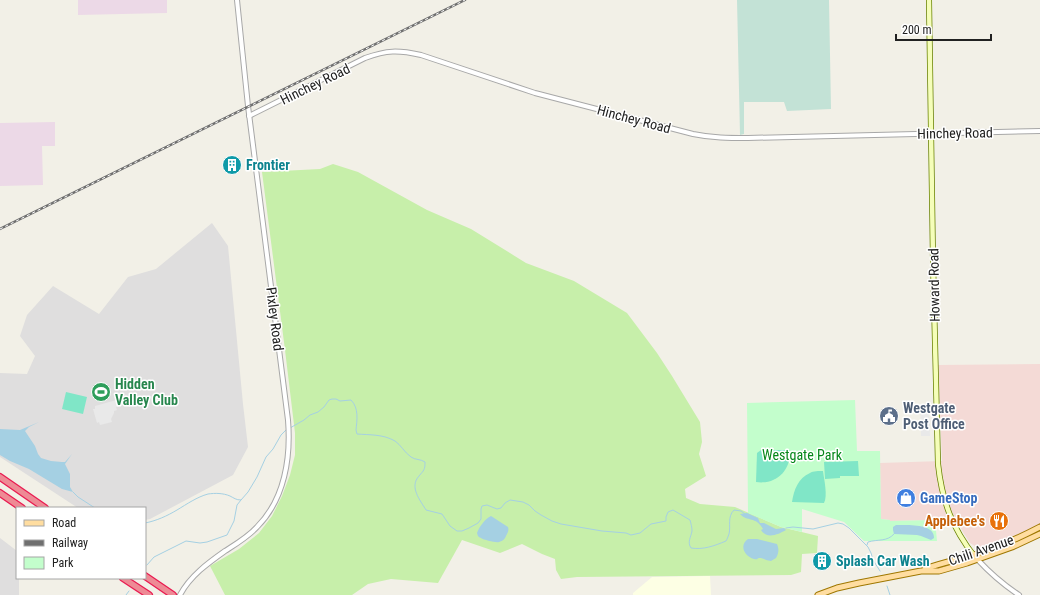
<svg xmlns="http://www.w3.org/2000/svg" width="1040" height="595" font-family="'Roboto Condensed',sans-serif">
<rect width="100%" height="100%" fill="#f2f0e7"/>
<g fill="#dfdede">
<polygon points="212,223 228,246 243,404 248,447 233,475 150,519 145,520 145,508 78,508 0,457 0,373 27,374 35,356 20,336 27,315 53,286 99,314 128,277 156,269"/>
<polygon points="0,538 17,551 17,578 19,578 19,595 0,595"/>
</g>
<polygon fill="#f4dad6" points="1040,364 1040,524 1029,530 996,543 983,548 979,548 976,547 970,543 963,532 956,518 946,520 890,521 890,520 881,519 880,463 942,461 938,365"/>
<g fill="#ecd9e7">
<polygon points="78,0 167,0 167,13 78,15"/>
<polygon points="55,122 55,146 42,146 43,185 0,186 0,123"/>
</g>
<polygon fill="#fdffe4" points="710,576 711,595 633,595 633,593 652,577"/>
<polygon fill="#c7efaa" points="333,164 358,172 427,210 471,229 526,263 574,281 627,313 657,353 672,376 700,422 702,442 699,454 706,476 685,489 686,498 700,504 735,507 781,527 818,536 817,553 802,554 801,572 791,575 577,577 561,579 556,570 555,559 542,554 522,544 500,553 462,540 438,583 391,579 368,584 352,595 225,595 210,566 239,549 259,533 272,516 282,496 290,475 295,455 295,433 285,350 262,172 320,169"/>
<polygon fill="#c3e2d6" points="737,0 829,0 831,109 787,111 784,102 744,102 744,134 740,135"/>
<polygon fill="#c3fecc" points="855,400 857,451 880,451 881,519 890,520 890,521 935,520 937,541 864,541 844,522 802,509 802,532 781,527 748,513 747,403"/>
<g fill="#80e6c7">
<polygon points="66,392 87,397 83,414 62,409"/>
<path d="M 761,450 L 790,450 C 791,470 777,485 756,482 L 757,453 Z"/>
<polygon points="858,461 859,476 840,476 840,478 825,479 824,462"/>
<path d="M 823,471 C 824,479 828,496 824,503 L 792,502 C 794,490 798,478 810,473 C 813,471 819,471 823,471 Z"/>
</g>
<g fill="#e9e9e9">
<polygon points="120,399 121,402 119,407 116,407 117,410 114,411 114,413 111,419 112,422 100,425 99,422 97,423 93,409 95,409 95,406"/>
<polygon points="920,404 929,404 930,436 921,436"/>
</g>
<g fill="#a5d0e3">
<polygon points="39,422 29,427 25,431 35,446 38,454 41,458 51,461 62,462 65,462 72,454 65,464 70,474 70,487 73,492 62,489 29,469 10,461 0,455 0,429 20,430"/>
<path d="M 747,513 L 758,518 L 760,523 L 764,523 L 776,529 L 784,528 L 786,530 C 779,534 767,540 761,530 L 763,529 C 756,516 747,522 740,514 Z"/>
<path d="M 491,516 L 508,527 C 509,531 508,532 506,536 C 505,539 503,541 499,542 C 496,543 484,540 481,538 C 478,537 478,536 477,533 C 479,527 485,519 491,516 Z"/>
<path d="M 896,525 C 906,525 935,523 934,538 L 931,540 L 921,536 L 917,535 L 894,534 L 893,530 L 893,527 Z"/>
<path d="M 748,539 L 757,539 L 777,544 C 779,549 779,553 776,558 L 771,561 C 767,561 764,559 761,558 C 754,558 761,560 754,559 C 744,556 739,545 748,539 Z"/>
</g>
<g fill="none" stroke-linecap="round" stroke-linejoin="round">
<g stroke="#a5d0e3" stroke-width="1">
<path d="M 290,428 L 304,420 L 310,415 L 318,412 L 324,407 L 329,400 L 332,399 L 336,399 L 340,401 L 351,400 C 359,408 357,420 356,430 L 357,434 C 369,435 383,434 395,441 C 401,445 404,452 411,457 C 415,460 421,459 425,462 C 425,470 424,470 419,476 C 409,487 420,500 426,510 L 442,514 L 450,526 L 457,531 L 462,531 L 469,528 L 478,523 L 481,519 L 481,509 L 482,506 L 487,505 L 497,509 L 501,508 L 505,503 L 510,500 L 523,502 L 529,505 L 535,511 L 541,515 L 552,521 L 561,524 L 602,531 L 626,533 L 631,535 L 640,533 L 651,524 L 666,521 L 666,517 L 668,512 L 673,510 L 690,520 C 691,524 692,527 692,531 C 691,537 687,542 691,548 C 703,550 714,546 726,541 C 727,539 728,537 729,534 C 731,526 727,517 734,510 L 741,511 L 745,514"/>
<polyline points="73,492 78,497 95,508"/>
<path d="M 145,523 C 156,521 167,516 177,510 C 187,504 197,497 208,494 C 215,493 223,493 230,496 C 234,498 236,500 241,500 L 248,492 L 257,477 L 266,457 L 273,449 L 281,435 L 287,429"/>
<polyline points="786,528 793,527 813,529 838,523 843,524 849,528 868,547 871,553 873,560 880,571"/>
<path d="M 867,545 L 868,542 C 878,539 887,542 894,534"/>
<polyline points="147,565 154,557 186,541 200,543 207,542 227,535 234,521 237,505 241,500"/>
<polyline points="887,586 890,595"/>
<polyline points="126,595 129,591"/>
</g>
<g stroke="#a8a8a8" stroke-width="6">
<g id="tertiary">
<path d="M 249,116 L 365,58 C 387,50 398,50 421,55 L 535,93 L 693,134 C 712,138 729,138 748,138 L 1040,131"/>
<path d="M 978,560 C 990,573 1004,585 1019,595"/>
<path d="M 180,595 C 190,576 208,563 225,551 C 236,544 248,537 257,527 C 285,499 291,457 288,420 L 248,106 L 237,0"/>
</g>
</g>
<g stroke="#688100" stroke-width="6">
<path id="secondary" d="M 929,0 L 933,261 L 938,464 C 942,501 952,528 975,557"/>
</g>
<g stroke="#9f7700" stroke-width="7">
<g id="primary">
<path d="M 925,569 C 941,563 957,560 974,555 C 996,548 1019,538 1040,527"/>
<polyline points="818,595 837,588 859,583 921,571 939,571 967,563 1012,547 1040,534"/>
</g>
</g>
<g stroke="#e91b51" stroke-width="8">
<g id="motorway">
<polyline points="0,477 45,508"/>
<polyline points="0,493 22,508"/>
<polyline points="145,576 173,595"/>
<polyline points="123,578 149,595"/>
</g>
</g>
<use href="#tertiary" stroke="#fff" stroke-width="4"/>
<use href="#secondary" stroke="#f5feb9" stroke-width="4.5"/>
<use href="#primary" stroke="#ffdda0" stroke-width="5"/>
<use href="#motorway" stroke="#ee8a95" stroke-width="5.5"/>
<g stroke="#6f6f6f" stroke-width="2.5">
<polyline id="rail" points="0,229 465,0"/>
</g>
<use href="#rail" stroke="#fff" stroke-width="1" stroke-dasharray="3" stroke-linecap="butt"/>
</g>
<defs>
<g id="building-disc" transform="scale(1)"><circle r="9.5" fill="#0f9aa8" stroke="#fff"/><path d="M-4-6H4V6H1V3H-1V6H-4ZM-2.5-4.3h1.7v1.8h-1.7ZM.8-4.3h1.7v1.8H.8ZM-2.5-1h1.7V.8h-1.7ZM.8-1h1.7V.8H.8Z" fill="#fff"/></g>
<g id="stadium-disc" transform="scale(1)"><circle r="9.5" fill="#2e9e5b" stroke="#fff"/><path d="M0-5a6.5 5 0 1 0 0 10a6.5 5 0 1 0 0-10ZM-3.5-1.8h7v3.6h-7Z" fill="#fff"/></g>
<g id="civic-disc" transform="scale(1)"><circle r="9.5" fill="#5c6f8a" stroke="#fff"/><path d="M-.6-6.5H3V-4.5H.6V-3L4-1V1h2V6H-6V1h2V-1L-.6-3ZM-1.2 2.5V6h2.4V2.5Z" fill="#fff"/></g>
<g id="shop-disc" transform="scale(1)"><circle r="9.5" fill="#3f7fe0" stroke="#fff"/><path d="M-5-2.5h2.3a2.7 3.5 0 0 1 5.4 0H5L5.5 6h-11ZM-1.5-2.5h3a1.5 2.3 0 0 0-3 0Z" fill="#fff"/></g>
<g id="restaurant-disc" transform="scale(1)"><circle r="9.5" fill="#e8710a" stroke="#fff"/><path d="M-5-6h1v4h1v-4h1v4h1v-4h1v5L-1.5 .5V6h-2V.5L-5-1ZM5-6V6H3V1.5H1.5Q1.5-4 5-6Z" fill="#fff"/></g>
</defs>
<g fill-rule="evenodd">
<use href="#building-disc" x="232" y="165"/>
<use href="#stadium-disc" x="101" y="392"/>
<use href="#civic-disc" x="889" y="416"/>
<use href="#shop-disc" x="906" y="498"/>
<use href="#restaurant-disc" x="999" y="521"/>
<use href="#building-disc" x="822" y="561"/>
</g>
<g text-anchor="middle" stroke-width="3" stroke-linejoin="round" paint-order="stroke">
<g font-size="14" fill="#212121" stroke="#fff">
<text transform="translate(315 84) rotate(-26)" y="5">Hinchey Road</text>
<text transform="translate(634 119) rotate(15)" y="5">Hinchey Road</text>
<text transform="translate(955 133) rotate(-1)" y="5">Hinchey Road</text>
<text transform="translate(934 285) rotate(-91)" y="5">Howard Road</text>
<text transform="translate(275 319) rotate(83)" y="5">Pixley Road</text>
<text transform="translate(981 550) rotate(-19)" y="5">Chili Avenue</text>
</g>
<g font-size="14" font-weight="bold" fill="#0d838f" stroke="#fff" text-anchor="start">
<text x="246" y="170">Frontier</text>
<text x="836" y="566">Splash Car Wash</text>
</g>
<g font-size="14" font-weight="bold" fill="#27864d" stroke="#fff" text-anchor="start">
<text x="115" y="389">Hidden<tspan x="115" dy="16">Valley Club</tspan></text>
</g>
<g font-size="14" font-weight="bold" fill="#4e5e75" stroke="#fff" text-anchor="start">
<text x="903" y="413">Westgate<tspan x="903" dy="16">Post Office</tspan></text>
</g>
<g font-size="14" fill="#048619" stroke="#fff">
<text x="802" y="460">Westgate Park</text>
</g>
<g font-size="14" font-weight="bold" fill="#366cbe" stroke="#fff" text-anchor="start">
<text x="920" y="503">GameStop</text>
</g>
<g font-size="14" font-weight="bold" fill="#c56008" stroke="#fff" text-anchor="end">
<text x="985" y="526">Applebee's</text>
</g>
</g>
<rect x="16" y="507" width="130" height="72" fill="#ffffff" stroke="#a6a6a6"/>
<rect x="24" y="520" width="20" height="6" fill="#ffdda0" stroke="#a6a6a6"/>
<text x="52" y="527" font-size="12" fill="#212121">Road</text>
<rect x="24" y="540" width="20" height="6" fill="#6f6f6f" stroke="#a6a6a6"/>
<text x="52" y="547" font-size="12" fill="#212121">Railway</text>
<rect x="24" y="557" width="20" height="12" fill="#c3fecc" stroke="#a6a6a6"/>
<text x="52" y="567" font-size="12" fill="#212121">Park</text>
<path d="M896 34v6h95v-6" fill="none" stroke="#212121" stroke-width="2"/>
<text x="902" y="34" font-size="12" fill="#212121" stroke="#ffffff" stroke-width="3" paint-order="stroke">200 m</text>
</svg>
